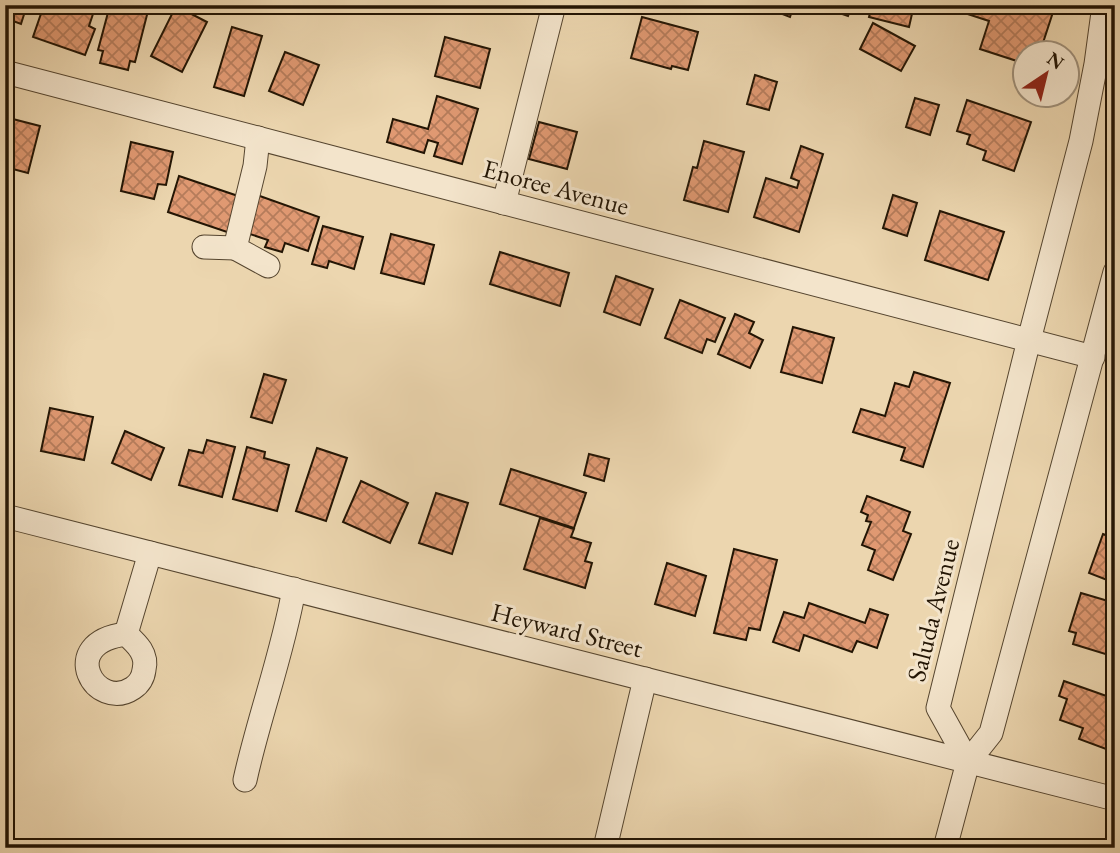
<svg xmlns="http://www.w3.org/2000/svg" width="1120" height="853" font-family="'EB Garamond',serif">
<defs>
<pattern id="building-cross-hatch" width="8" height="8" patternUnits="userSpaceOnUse" patternTransform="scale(1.75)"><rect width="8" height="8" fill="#e09972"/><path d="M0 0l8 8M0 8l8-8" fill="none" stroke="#b57c5b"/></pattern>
</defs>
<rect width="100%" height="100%" fill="#ecd6af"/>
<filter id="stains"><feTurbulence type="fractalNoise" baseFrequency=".00286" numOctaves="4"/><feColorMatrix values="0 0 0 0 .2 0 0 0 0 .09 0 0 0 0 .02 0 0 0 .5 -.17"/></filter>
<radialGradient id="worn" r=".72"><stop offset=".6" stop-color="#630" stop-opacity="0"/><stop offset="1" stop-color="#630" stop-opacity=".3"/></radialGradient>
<g fill="url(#building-cross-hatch)" stroke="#231504" stroke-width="2">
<polygon points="5,5 27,5 21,24 5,18"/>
<polygon points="44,5 96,5 89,26 95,29 85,55 33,37"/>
<polygon points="110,5 149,7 135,62 130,61 128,70 100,63 103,51 98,50"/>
<polygon points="759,5 794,5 790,17"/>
<polygon points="816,5 852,5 848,16"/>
<polygon points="872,5 914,5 909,27 869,17"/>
<polygon points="954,5 1007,5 1030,13 1033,5 1054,9 1040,52 1026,52 1026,64 980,49 989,21 952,9"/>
<polygon points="176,6 207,22 182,72 151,56"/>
<polygon points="642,17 698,32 688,70 672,66 671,69 631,58"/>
<polygon points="873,23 915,46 901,71 860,49"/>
<polygon points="232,27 262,36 244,96 214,87"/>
<polygon points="445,37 490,49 480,88 435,76"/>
<polygon points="285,52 319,65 303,105 269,91"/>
<polygon points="755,75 777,82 769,110 747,104"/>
<polygon points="437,96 478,109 462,164 434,156 438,143 428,140 424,153 387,142 393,119 428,129"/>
<polygon points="915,98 939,105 930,135 906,127"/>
<polygon points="967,100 1031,122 1014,171 983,160 986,151 967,144 970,135 957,131"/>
<polygon points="5,117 40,126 28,173 5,167"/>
<polygon points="539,122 577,132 567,169 529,159"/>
<polygon points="704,141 744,152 728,212 684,200 693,167 697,168"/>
<polygon points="131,142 173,152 166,185 158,184 154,199 121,191"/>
<polygon points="801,146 823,154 799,232 754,217 766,178 797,188 799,181 791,178"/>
<polygon points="179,176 241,197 230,233 168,212"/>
<polygon points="257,195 319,217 308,251 285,243 282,252 265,247 268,240 244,232"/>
<polygon points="893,195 917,203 907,236 883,228"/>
<polygon points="940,211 1004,232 988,280 925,260"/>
<polygon points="323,226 363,237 354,269 329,261 327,268 312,264"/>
<polygon points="391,234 434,245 424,284 381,273"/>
<polygon points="500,252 569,273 560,306 490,284"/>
<polygon points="616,276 653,289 640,325 604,312"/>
<polygon points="680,300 725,318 715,342 707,339 702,353 665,338"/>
<polygon points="735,314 754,322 749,333 763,340 750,368 718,354"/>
<polygon points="793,327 834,338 822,383 781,372"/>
<polygon points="914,372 950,383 923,467 901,460 905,448 853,432 861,409 885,416 895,383 909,387"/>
<polygon points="264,374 286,380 272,423 251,417"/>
<polygon points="50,408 93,417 84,460 41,451"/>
<polygon points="125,431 164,448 151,480 112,463"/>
<polygon points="207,440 235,447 222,497 179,485 189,450 203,453"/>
<polygon points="247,447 265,452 264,458 289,465 277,511 233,499"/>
<polygon points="317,448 347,458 326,521 296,511"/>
<polygon points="589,454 609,459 604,481 584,475"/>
<polygon points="511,469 586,493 574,528 500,504"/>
<polygon points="361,481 408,503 390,543 343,522"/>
<polygon points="436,493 468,503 452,554 419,543"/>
<polygon points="867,496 910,512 903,531 911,534 893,580 868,570 875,550 862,545 871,522 866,521 868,515 861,512"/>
<polygon points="540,518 574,529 571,537 591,543 585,561 592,563 585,588 524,569"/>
<polygon points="1103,534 1115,539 1115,583 1089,573"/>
<polygon points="734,549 777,560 760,630 749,628 746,640 714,633"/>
<polygon points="667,563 706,576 695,616 655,604"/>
<polygon points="1081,593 1115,603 1115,657 1073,644 1076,633 1069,631"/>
<polygon points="809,603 865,623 870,609 888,615 877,648 857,641 852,652 804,635 799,651 773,642 784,612 804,618"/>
<polygon points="1064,681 1115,699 1115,723 1106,749 1079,739 1083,728 1060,720 1067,699 1059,696"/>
</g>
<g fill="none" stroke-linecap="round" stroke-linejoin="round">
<g stroke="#55452f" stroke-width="25">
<g id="minor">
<polyline points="5,72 1093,357"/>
<polyline points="258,138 255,166 235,248 268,266"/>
<polyline points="504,203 554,5"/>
<polyline points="204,247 235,248"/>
<polyline points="5,516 1115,799"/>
<path d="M 126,634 C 137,644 148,654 144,670 C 143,678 139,684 133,688 C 96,713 55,643 126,634 Z"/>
<polyline points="126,634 150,553"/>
<polyline points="968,762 938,708 1029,340 1081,141 1096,64 1104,5"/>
<path d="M 245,780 C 259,716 283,653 294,589"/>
<polyline points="605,848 645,679"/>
<polyline points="945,848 968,762 991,733 1115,272"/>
</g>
</g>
<use href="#minor" stroke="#f3e4cb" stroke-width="23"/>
</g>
<g text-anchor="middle" stroke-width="6" stroke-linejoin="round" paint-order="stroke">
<g font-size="26" fill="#231504" stroke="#f3e4cb">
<text transform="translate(556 187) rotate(15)" y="9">Enoree Avenue</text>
<text transform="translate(933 610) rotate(-76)" y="9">Saluda Avenue</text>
<text transform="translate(567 630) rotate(14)" y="9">Heyward Street</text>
</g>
</g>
<rect width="1120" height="853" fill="none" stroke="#ecd6af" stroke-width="28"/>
<rect x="7" y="7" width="1106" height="839" fill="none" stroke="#231504" stroke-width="3.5"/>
<rect x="14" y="14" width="1092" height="825" fill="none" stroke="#231504" stroke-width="2"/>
<g transform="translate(1046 74) rotate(35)"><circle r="33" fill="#f3e4cb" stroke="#a0917b" stroke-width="2"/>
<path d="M0-5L12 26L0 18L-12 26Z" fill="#8f2418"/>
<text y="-10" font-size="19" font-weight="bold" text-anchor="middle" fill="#231504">N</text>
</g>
<rect width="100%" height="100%" filter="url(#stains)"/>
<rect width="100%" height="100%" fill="url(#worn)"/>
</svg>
